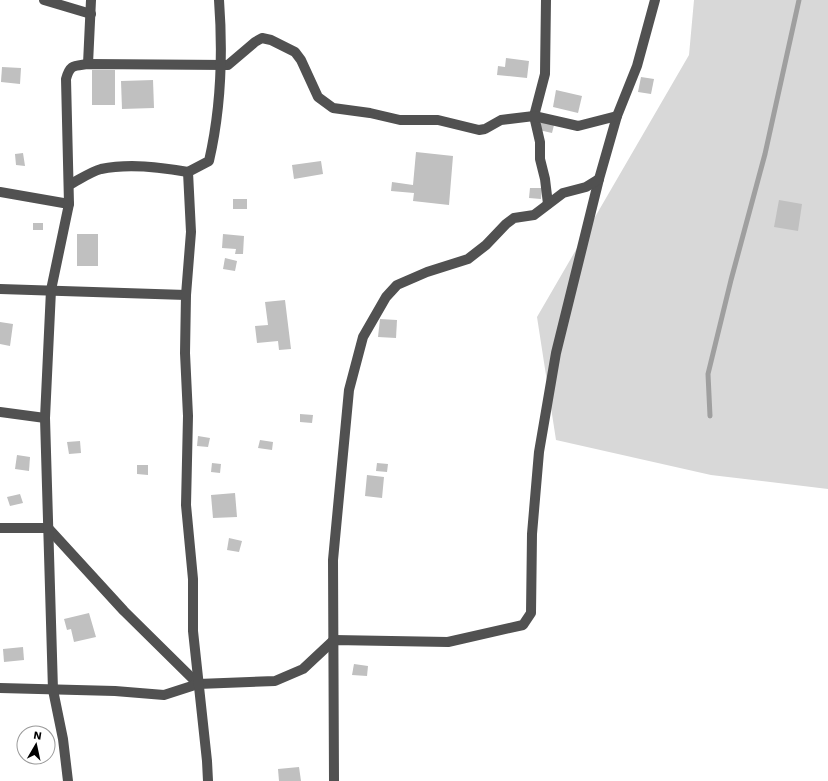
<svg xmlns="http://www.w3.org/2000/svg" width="828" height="781" font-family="'Work Sans',sans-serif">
<rect width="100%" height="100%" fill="#fff"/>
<polygon fill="#d8d8d8" points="694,0 828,0 828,489 711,475 556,440 537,317 689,55"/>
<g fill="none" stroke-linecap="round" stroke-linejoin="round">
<polyline stroke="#9f9f9f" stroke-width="5" points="710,416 708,374 731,280 765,154 799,0"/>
</g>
<g fill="#c0c0c0">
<polygon points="506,58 529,61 527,78 497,75 498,66 505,67"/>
<polygon points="2,67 21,68 20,84 1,82"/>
<rect x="92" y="70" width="23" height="35"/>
<polygon points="641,77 654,79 651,94 638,92"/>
<polygon points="153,80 154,108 122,109 121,81"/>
<polygon points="556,90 582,96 578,113 553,107"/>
<polygon points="541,122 554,125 552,133 539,130"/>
<polygon points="416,152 453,156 449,205 413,201 414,193 391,191 392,182 413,185"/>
<polygon points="23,153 25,166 16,165 15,154"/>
<polygon points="321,161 323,174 294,179 292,165"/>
<polygon points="530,188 542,188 541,199 529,198"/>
<rect x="233" y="199" width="14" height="10"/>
<polygon points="779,200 802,204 798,231 774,227"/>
<rect x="33" y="223" width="10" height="7"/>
<rect x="77" y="234" width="21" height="32"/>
<polygon points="223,234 244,236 243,254 235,254 236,249 222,248"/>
<polygon points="225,258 237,261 235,271 223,269"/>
<polygon points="285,300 291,349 279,350 278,341 257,343 255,326 268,325 265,302"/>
<polygon points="380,319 397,320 396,338 378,337"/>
<polygon points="0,322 13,324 10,346 0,344"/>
<polygon points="300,414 313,415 312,423 300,422"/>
<polygon points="198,436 210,438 208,447 197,446"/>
<polygon points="260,440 273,442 272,450 258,448"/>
<polygon points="80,441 81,453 69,454 67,442"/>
<polygon points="17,455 30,457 29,471 15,469"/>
<polygon points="212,463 221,464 220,473 211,472"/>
<polygon points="377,463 388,464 387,472 376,471"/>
<polygon points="137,465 148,465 148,475 137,474"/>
<polygon points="367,475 384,477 382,498 365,496"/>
<polygon points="235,493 237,517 213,518 211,495"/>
<polygon points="20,494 23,503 10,506 7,497"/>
<polygon points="229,538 242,541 239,552 227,550"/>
<polygon points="89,613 96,637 74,642 71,629 67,630 64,619"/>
<polygon points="23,647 24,660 4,662 3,649"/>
<polygon points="354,664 368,666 367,676 352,675"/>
<polygon points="299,767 301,781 279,781 278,769"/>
</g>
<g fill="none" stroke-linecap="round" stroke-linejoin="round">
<g stroke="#515151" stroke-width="10">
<polyline points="44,0 91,14"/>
<polyline points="546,0 545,74 534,116 540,142 540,159 545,179 548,204"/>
<polyline points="88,64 91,0"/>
<path d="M 69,185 C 79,180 90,172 101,169 C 129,163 160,167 188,172"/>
<polyline points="0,192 69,204"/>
<polyline points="0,289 186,295"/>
<polyline points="0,412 45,418"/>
<polyline points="0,528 48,528 124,611 198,684"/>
<polyline points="0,688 115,691 164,695 198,684 275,681 303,669 334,640 448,642 523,625 531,613 532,534 539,452 556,353 599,179 617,116 637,66 655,0"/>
<path d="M 68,781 L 63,739 L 53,690 L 45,418 L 51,290 L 69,204 L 66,79 C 70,64 74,66 88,64 L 228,65 L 255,42 L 262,38 L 271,40 L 295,52 L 301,60 L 318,97 L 333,108 L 370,113 L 400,120 L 438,120 L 479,130 L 485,129 L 501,120 L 534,116 L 578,126 L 617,116"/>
<path d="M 208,781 L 207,761 L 193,631 L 193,579 L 186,505 L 188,416 L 185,353 L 186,295 L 191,232 L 188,172 L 209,161 C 221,109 223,54 219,0"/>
<polyline points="334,781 333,560 349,390 363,337 386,297 397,285 427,272 468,259 486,245 506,224 514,218 534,215 563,193 586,187 599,179"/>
</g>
</g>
<g transform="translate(36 745) rotate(9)"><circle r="19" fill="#ffffff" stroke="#999999"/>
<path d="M0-3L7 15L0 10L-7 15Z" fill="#000000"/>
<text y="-6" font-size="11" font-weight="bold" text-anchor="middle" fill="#000000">N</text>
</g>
</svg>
